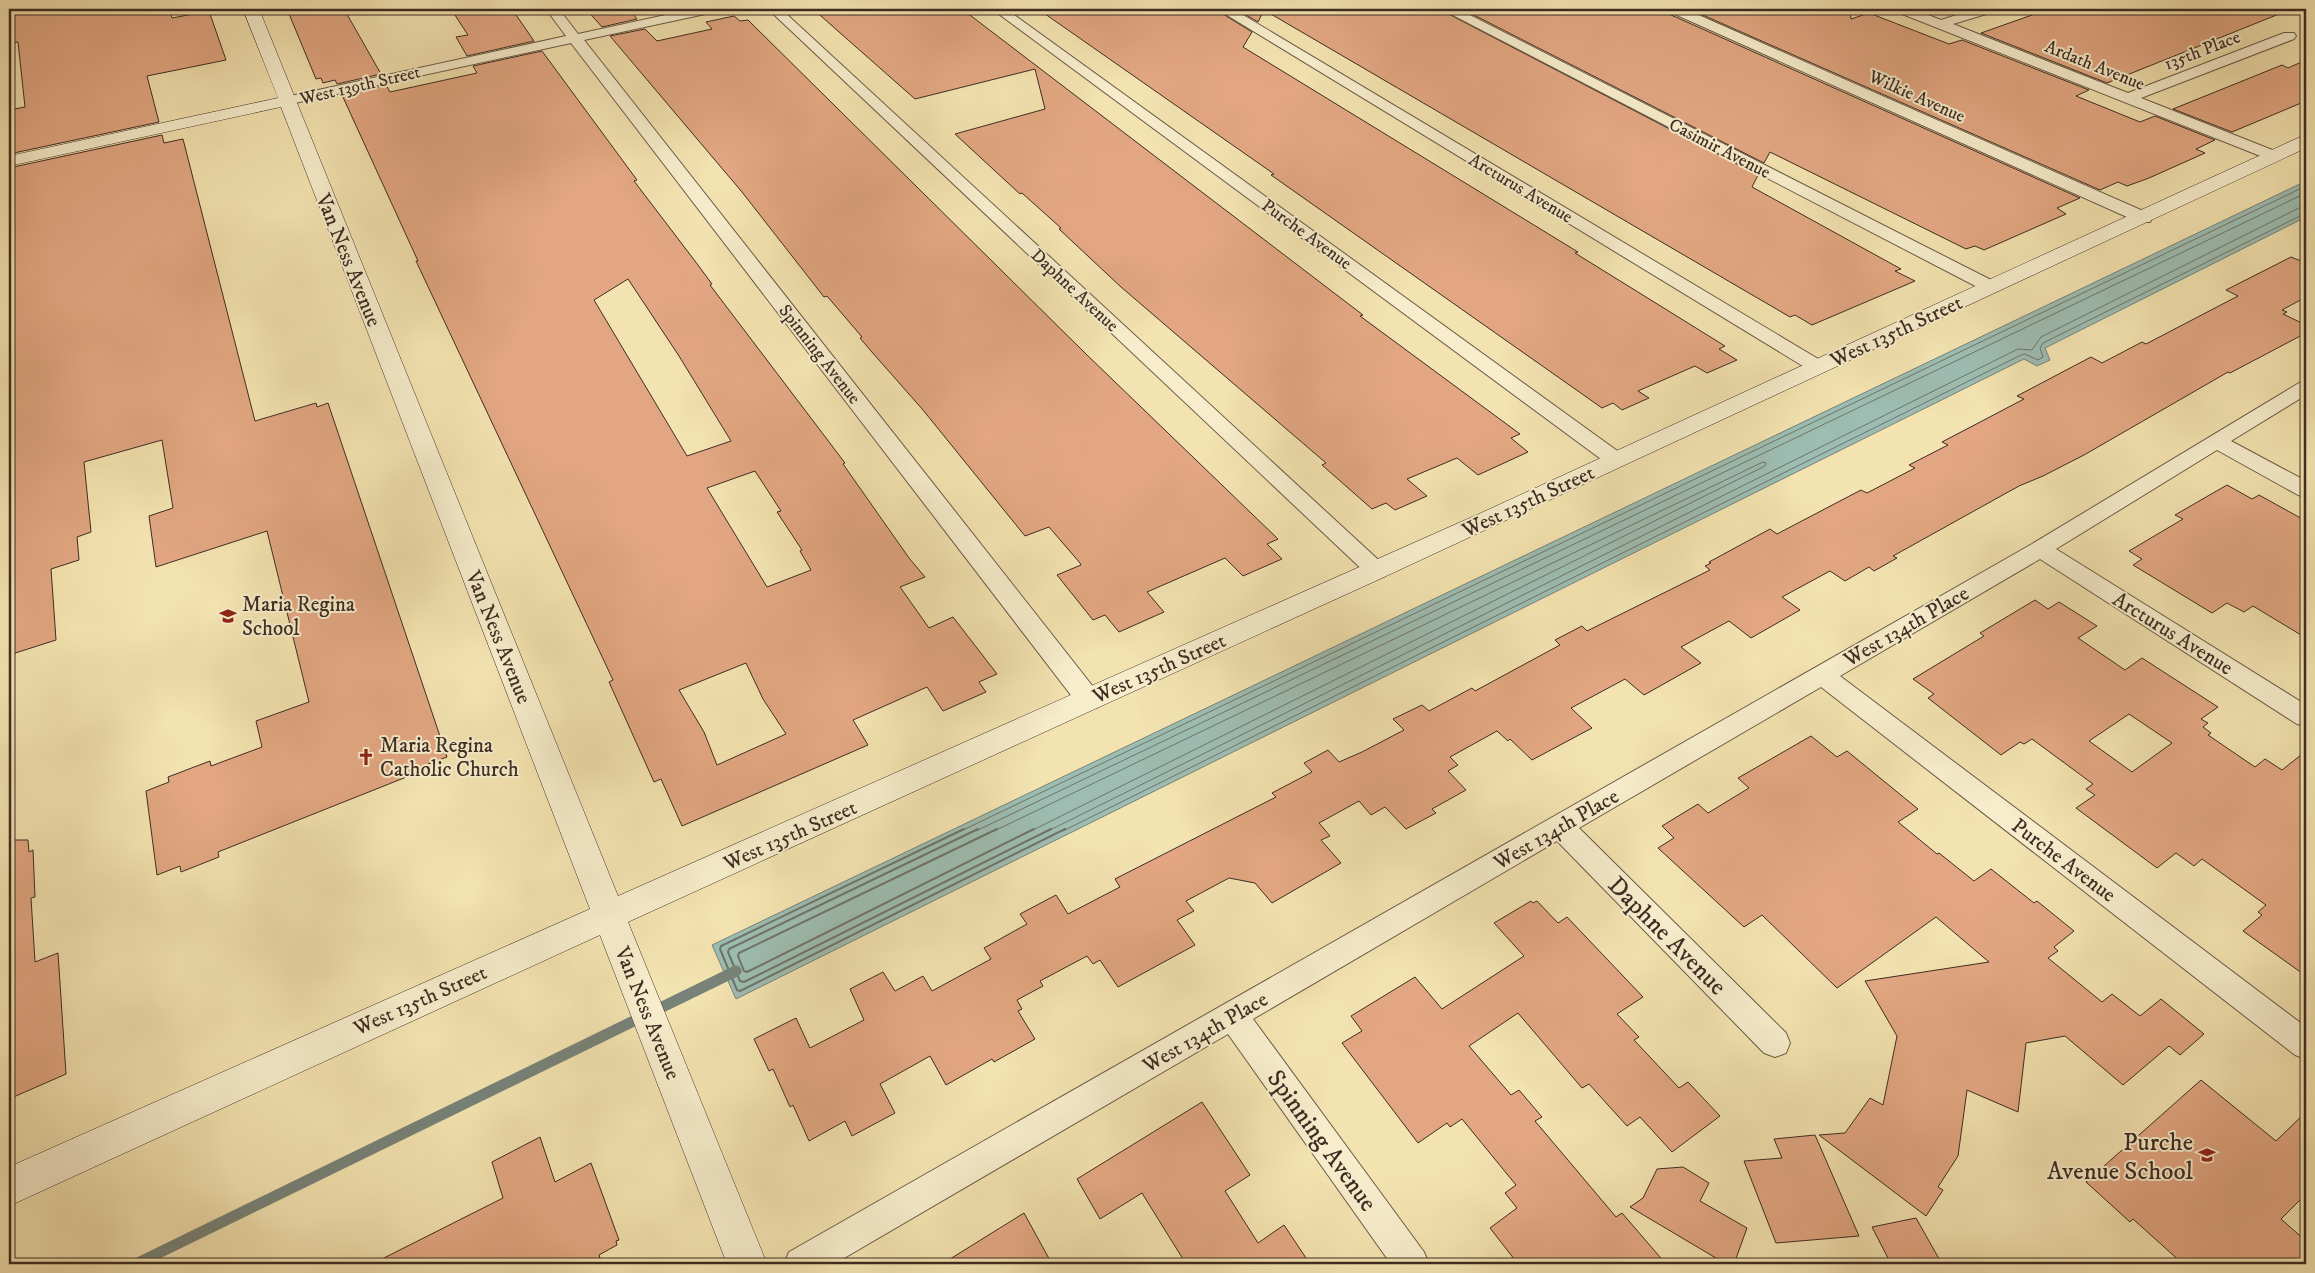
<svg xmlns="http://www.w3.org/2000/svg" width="2315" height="1273" font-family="'IM FELL DW Pica',serif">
<rect width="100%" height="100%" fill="#f3e3b0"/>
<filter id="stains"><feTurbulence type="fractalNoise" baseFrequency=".004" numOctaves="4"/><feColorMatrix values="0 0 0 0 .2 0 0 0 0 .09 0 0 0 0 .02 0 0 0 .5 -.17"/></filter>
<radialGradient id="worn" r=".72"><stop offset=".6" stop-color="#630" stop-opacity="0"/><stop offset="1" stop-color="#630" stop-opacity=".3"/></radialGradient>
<polygon fill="#9dbdb2" stroke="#778379" points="2306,181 2306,217 2045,348 2050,360 2037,366 2024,359 736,999 712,945"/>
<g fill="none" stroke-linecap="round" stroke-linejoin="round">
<g stroke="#6e746a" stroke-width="1">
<polyline points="961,831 2306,186"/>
<polyline points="976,831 2306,193"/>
<polyline points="994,831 1763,462 1766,463 1765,466 1031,831"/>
<polyline points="1048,831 2018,349 2032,350 2041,337 2299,208 2306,207"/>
<polyline points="1063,831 2021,355 2025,354 2038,360 2043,357 2040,348 2043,343 2306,213"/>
</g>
<g stroke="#6e746a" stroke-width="2">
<polyline points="964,829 721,946 720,949 737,990 740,991 1065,829"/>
<polyline points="978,829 729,949 728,952 740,981 744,982 1051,829"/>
<polyline points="997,829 739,953 738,956 744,971 747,972 1034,829"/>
</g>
<polyline stroke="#778379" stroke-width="11" points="136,1264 736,971"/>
</g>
<g fill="#e2a782" stroke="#3e2c23" fill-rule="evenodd">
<polygon points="9,9 169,9 172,18 209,11 226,60 147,76 159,122 9,154 9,110 25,107 18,42 12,43"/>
<polygon points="287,9 344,9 381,74 337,84 335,80 323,83 321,78 316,79"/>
<polygon points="451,9 512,9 534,41 467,56 456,37 468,35"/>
<polygon points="586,9 629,9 637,19 602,27"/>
<polygon points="813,9 962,9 1363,315 1360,316 1520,434 1511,438 1528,452 1478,475 1457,458 1407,479 1427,496 1395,510 1386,503 1372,509 1322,465 1326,463 1121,287 1059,229 1061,228 1022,193 1020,194 955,134 1045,109 1035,69 915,99"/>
<polygon points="1038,9 1215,9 1252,32 1243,47 1578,252 1575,253 1725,346 1719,349 1737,360 1707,373 1695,366 1638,391 1649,398 1622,410 1613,403 1602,408 1271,175 1274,174"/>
<polygon points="1236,9 1439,9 1758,175 1752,187 1901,269 1895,271 1915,281 1812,325 1795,315 1790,317 1264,10 1258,22"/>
<polygon points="1462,9 1666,9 1669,14 2080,198 2057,208 2066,214 1984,250 1975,246 1966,249 1770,152 1764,163"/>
<polygon points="1689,9 1850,9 1851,19 1869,13 1949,44 1962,40 2089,90 2076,96 2140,122 2155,116 2215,140 2196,149 2205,153 2149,178 2127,186 2118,182 2100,190"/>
<polygon points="2049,9 2289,9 2289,10 2107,83 1981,33"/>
<polygon points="734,16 740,21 748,20 1086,354 1278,539 1267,544 1282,559 1243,576 1225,558 1147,592 1164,612 1119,632 1105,615 1093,620 1057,575 1081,565 1080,563 1049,527 1025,536 923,410 871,351 860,338 862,337 827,296 824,297 742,192 610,36 645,29 657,41 712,29 706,22"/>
<path d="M 542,51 L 637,180 L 634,181 L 695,261 L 712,284 L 710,285 L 845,463 L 843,464 L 909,558 L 925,577 L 900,587 L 929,628 L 953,617 L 997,674 L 979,682 L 986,692 L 943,711 L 927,687 L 853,720 L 868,745 L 682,826 L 661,779 L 654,782 L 609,682 L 613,680 L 416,261 L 418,261 L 342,95 L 386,85 L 390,92 L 477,73 L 473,66 ZM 628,279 L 679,356 L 731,441 L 687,456 L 594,300 ZM 755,471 L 781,511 L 777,512 L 802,550 L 800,551 L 811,570 L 767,587 L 707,488 ZM 746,663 L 763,699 L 786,734 L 717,765 L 704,732 L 679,690 Z"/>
<polygon points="2306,60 2306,101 2232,132 2173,109 2282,65 2288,68"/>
<polygon points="162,135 164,143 183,139 255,421 316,403 317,407 328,403 447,757 423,766 424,770 218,852 219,857 181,872 180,866 157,875 146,791 169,782 168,777 210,761 211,766 262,747 256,721 309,702 267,531 156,567 149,516 173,508 162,440 84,462 91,532 77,537 79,560 51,569 56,640 9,655 9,168"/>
<polygon points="2291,257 2306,263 2306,297 2282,310 2287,312 2283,314 2306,325 2306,333 2230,373 2228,372 2084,455 2043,476 2019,486 1893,556 1897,558 1874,571 1869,567 1845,581 1830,571 1782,597 1800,610 1751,638 1729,621 1681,647 1701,663 1644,695 1625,679 1571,708 1592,728 1532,760 1510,739 1508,741 1497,731 1450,757 1458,765 1448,771 1466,790 1432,809 1436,813 1406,829 1385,807 1371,815 1359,801 1319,823 1330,836 1321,840 1341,863 1272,903 1255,883 1229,878 1186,901 1194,911 1177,920 1195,945 1118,987 1100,960 1093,964 1087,956 1040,981 1043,986 1017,1000 1022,1009 1018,1011 1035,1039 994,1062 992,1059 946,1085 930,1056 880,1084 895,1113 852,1136 845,1121 809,1141 793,1105 790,1107 773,1069 769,1071 754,1039 796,1018 810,1048 864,1020 850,989 883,972 895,991 923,976 932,991 991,959 984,948 1027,924 1020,914 1056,895 1068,914 1120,887 1115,879 1276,797 1272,793 1312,772 1304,763 1328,750 1339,762 1362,752 1404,730 1393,719 1422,705 1429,711 1472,688 1475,691 1560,645 1555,640 1582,626 1587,631 1710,570 1705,566 1711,563 1709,562 1770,529 1777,534 1861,490 1867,493 1915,468 1909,465 1948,445 1942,442 2024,399 2017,396 2091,357 2102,363 2142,342 2146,344 2238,296 2226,290"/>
<polygon points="2227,485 2252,499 2259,495 2306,521 2306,638 2253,606 2244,612 2227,603 2212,613 2133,565 2142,559 2129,551 2183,519 2175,515"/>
<path d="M 2035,600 L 2048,609 L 2059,602 L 2097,626 L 2078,638 L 2125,670 L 2142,658 L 2218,707 L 2201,719 L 2208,723 L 2203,727 L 2211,733 L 2208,735 L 2255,767 L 2265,759 L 2282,770 L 2306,751 L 2306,976 L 2243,931 L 2262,915 L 2258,912 L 2266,905 L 2202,859 L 2194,866 L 2176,853 L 2157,868 L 2076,808 L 2095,795 L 2086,789 L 2093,784 L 2032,739 L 2024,744 L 2020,742 L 2001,755 L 1928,698 L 1934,694 L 1913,679 L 1984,636 L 1980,633 ZM 2129,714 L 2172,743 L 2132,772 L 2089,741 Z"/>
<polygon points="1811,736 1837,757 1847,751 1918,809 1898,822 1937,854 1939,853 1974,881 1991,869 2034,903 2037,901 2074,931 2054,947 2058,951 2048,958 2102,1002 2112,994 2140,1016 2161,999 2204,1034 2180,1055 2169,1046 2123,1085 2065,1036 2026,1043 2018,1112 1967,1090 1958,1156 1938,1187 1943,1190 1926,1216 1819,1135 1845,1133 1870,1098 1883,1105 1897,1036 1865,981 1989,962 1936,917 1837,988 1762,915 1744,927 1658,848 1674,838 1662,826 1698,804 1708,813 1749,788 1738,778"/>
<polygon points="9,840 28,840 29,852 33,850 35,897 31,898 35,962 58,953 66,1074 9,1099"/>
<polygon points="1531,901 1533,903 1537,901 1558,923 1567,917 1643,997 1617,1014 1639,1037 1634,1040 1679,1088 1688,1082 1720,1116 1672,1152 1640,1117 1627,1126 1589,1084 1582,1088 1518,1013 1469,1046 1511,1095 1519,1090 1542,1117 1535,1121 1616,1217 1622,1213 1666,1264 1518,1264 1490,1228 1517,1208 1505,1193 1516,1185 1462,1119 1450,1127 1447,1123 1418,1143 1342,1043 1362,1031 1351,1016 1415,977 1442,1009 1524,956 1494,923"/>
<polygon points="2201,1080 2276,1141 2306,1112 2306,1194 2281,1219 2306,1241 2306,1264 2183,1264 2133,1219 2130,1222 2086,1182"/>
<polygon points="1202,1102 1250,1175 1225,1191 1258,1243 1284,1225 1310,1264 1186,1264 1142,1193 1100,1219 1077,1179"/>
<polygon points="1815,1135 1859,1236 1776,1243 1744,1161 1782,1158 1774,1139"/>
<polygon points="540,1137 555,1182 591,1163 619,1240 616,1241 617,1245 599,1255 602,1264 372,1264 503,1198 492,1162"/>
<polygon points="1683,1167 1709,1183 1700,1201 1747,1228 1734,1264 1726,1264 1630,1207 1643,1198 1657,1169"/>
<polygon points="1024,1213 1052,1264 942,1264"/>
<polygon points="1916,1218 1942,1264 1891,1264 1872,1227"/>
</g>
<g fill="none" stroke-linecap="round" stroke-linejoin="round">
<g stroke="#6b5a46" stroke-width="2">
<g id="street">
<polygon points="546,9 559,9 578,34 693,9 716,9 710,13 584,40 1098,693 1101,700 1098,707 1089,709 1080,707 571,43 286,105 279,101 286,97 566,36"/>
<polygon points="768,9 781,9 1385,566 1388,571 1385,576 1377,579 1369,576"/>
<polygon points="992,9 1006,9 1623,455 1626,460 1623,465 1616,467 1609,465"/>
<polygon points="1217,9 1233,9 1825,363 1828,367 1825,371 1818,373 1811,371"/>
<polygon points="1441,9 1458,9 1997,283 2000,287 1997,291 1985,291"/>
<polygon points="1668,9 1685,9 2150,214 2152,218 2150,222 2138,222 1670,12"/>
<polygon points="1895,9 1913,9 1941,20 1975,9 1994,9 1993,12 1953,24 2128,93 2284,33 2294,33 2296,36 2294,39 2141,98 2280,153 2282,156 2280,159 2268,159 1897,12"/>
<polygon points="2306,381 2306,395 2231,441 2306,481 2306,497 2298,495 2217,450 2056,549 2306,705 2306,726 2297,724 2040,559 1840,676 2306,1027 2306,1059 2295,1055 1821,687 1579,828 1786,1033 1790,1043 1786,1053 1775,1057 1764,1053 1557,841 1253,1019 1424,1252 1429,1264 1391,1264 1228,1034 834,1264 784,1264 789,1252 2032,544 2299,383"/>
</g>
</g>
<g stroke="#3e2c23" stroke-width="1">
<polygon id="secondary" points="243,9 259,9 618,896 1481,513 2300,137 2306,136 2306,148 1382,578 628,922 767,1264 727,1264 600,935 9,1206 9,1167 590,909 281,107 9,166 9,156 278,98"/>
</g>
<use href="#street" fill="#f7edcc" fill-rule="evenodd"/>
<use href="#secondary" fill="#f7edcc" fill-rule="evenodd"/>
</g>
<defs>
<g id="school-bare" transform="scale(1.35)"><path d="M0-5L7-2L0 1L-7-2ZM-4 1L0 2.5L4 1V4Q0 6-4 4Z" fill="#8f2418" stroke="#f7edcc" stroke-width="2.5" paint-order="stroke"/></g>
<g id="church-bare" transform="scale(1.35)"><path d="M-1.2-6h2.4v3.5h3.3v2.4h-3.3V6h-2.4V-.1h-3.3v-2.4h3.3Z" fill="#8f2418" stroke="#f7edcc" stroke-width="2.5" paint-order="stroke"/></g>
</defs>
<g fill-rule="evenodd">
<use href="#school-bare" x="228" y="616"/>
<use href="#church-bare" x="366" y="757"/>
<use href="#school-bare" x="2207" y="1155"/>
</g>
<g text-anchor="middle" stroke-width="4" stroke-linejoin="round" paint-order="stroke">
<g font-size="18" fill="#3e2c23" stroke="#f7edcc">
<text transform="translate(2202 50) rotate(-21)" y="6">135th Place</text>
<text transform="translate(2095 65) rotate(22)" y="6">Ardath Avenue</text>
<text transform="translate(360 85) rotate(-13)" y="6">West 139th Street</text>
<text transform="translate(1917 96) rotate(24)" y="6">Wilkie Avenue</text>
<text transform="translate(1720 148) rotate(27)" y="6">Casimir Avenue</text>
<text transform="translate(1521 188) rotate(31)" y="6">Arcturus Avenue</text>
<text transform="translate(1307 234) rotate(36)" y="6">Purche Avenue</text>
<text transform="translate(1075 290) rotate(43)" y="6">Daphne Avenue</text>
<text transform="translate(820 354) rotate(52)" y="6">Spinning Avenue</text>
</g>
<g font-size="21" fill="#3e2c23" stroke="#f7edcc">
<text transform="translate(349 260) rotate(68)" y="7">Van Ness Avenue</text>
<text transform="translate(1896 331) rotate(-25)" y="7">West 135th Street</text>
<text transform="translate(1528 501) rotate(-25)" y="7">West 135th Street</text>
<text transform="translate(1906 626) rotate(-30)" y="7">West 134th Place</text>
<text transform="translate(2173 633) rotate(32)" y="7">Arcturus Avenue</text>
<text transform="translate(499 637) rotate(68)" y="7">Van Ness Avenue</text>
<text transform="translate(1159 668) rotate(-24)" y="7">West 135th Street</text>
<text transform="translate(1556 829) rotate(-30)" y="7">West 134th Place</text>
<text transform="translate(790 835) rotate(-24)" y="7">West 135th Street</text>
<text transform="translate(2064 860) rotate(37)" y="7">Purche Avenue</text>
<text transform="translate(420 1000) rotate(-24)" y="7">West 135th Street</text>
<text transform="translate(648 1013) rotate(68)" y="7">Van Ness Avenue</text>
<text transform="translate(1205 1032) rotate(-30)" y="7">West 134th Place</text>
</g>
<g font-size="21" fill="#3e2c23" stroke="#f7edcc" text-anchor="start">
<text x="242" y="611">Maria Regina<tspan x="242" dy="24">School</tspan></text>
<text x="380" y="752">Maria Regina<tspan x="380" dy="24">Catholic Church</tspan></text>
</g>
<g font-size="25" fill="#3e2c23" stroke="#f7edcc">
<text transform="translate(1668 935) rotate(45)" y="9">Daphne Avenue</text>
<text transform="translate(1323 1140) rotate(54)" y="9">Spinning Avenue</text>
</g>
<g font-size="25" fill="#3e2c23" stroke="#f7edcc" text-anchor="end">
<text x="2193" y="1150">Purche<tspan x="2193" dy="29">Avenue School</tspan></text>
</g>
</g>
<rect width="2315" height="1273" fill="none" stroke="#f3e3b0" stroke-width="30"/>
<rect x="10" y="10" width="2295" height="1253" fill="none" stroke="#3e2c23" stroke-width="2.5"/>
<rect x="15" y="15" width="2285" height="1243" fill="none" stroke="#3e2c23"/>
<rect width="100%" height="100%" filter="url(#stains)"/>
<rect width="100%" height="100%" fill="url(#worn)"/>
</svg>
